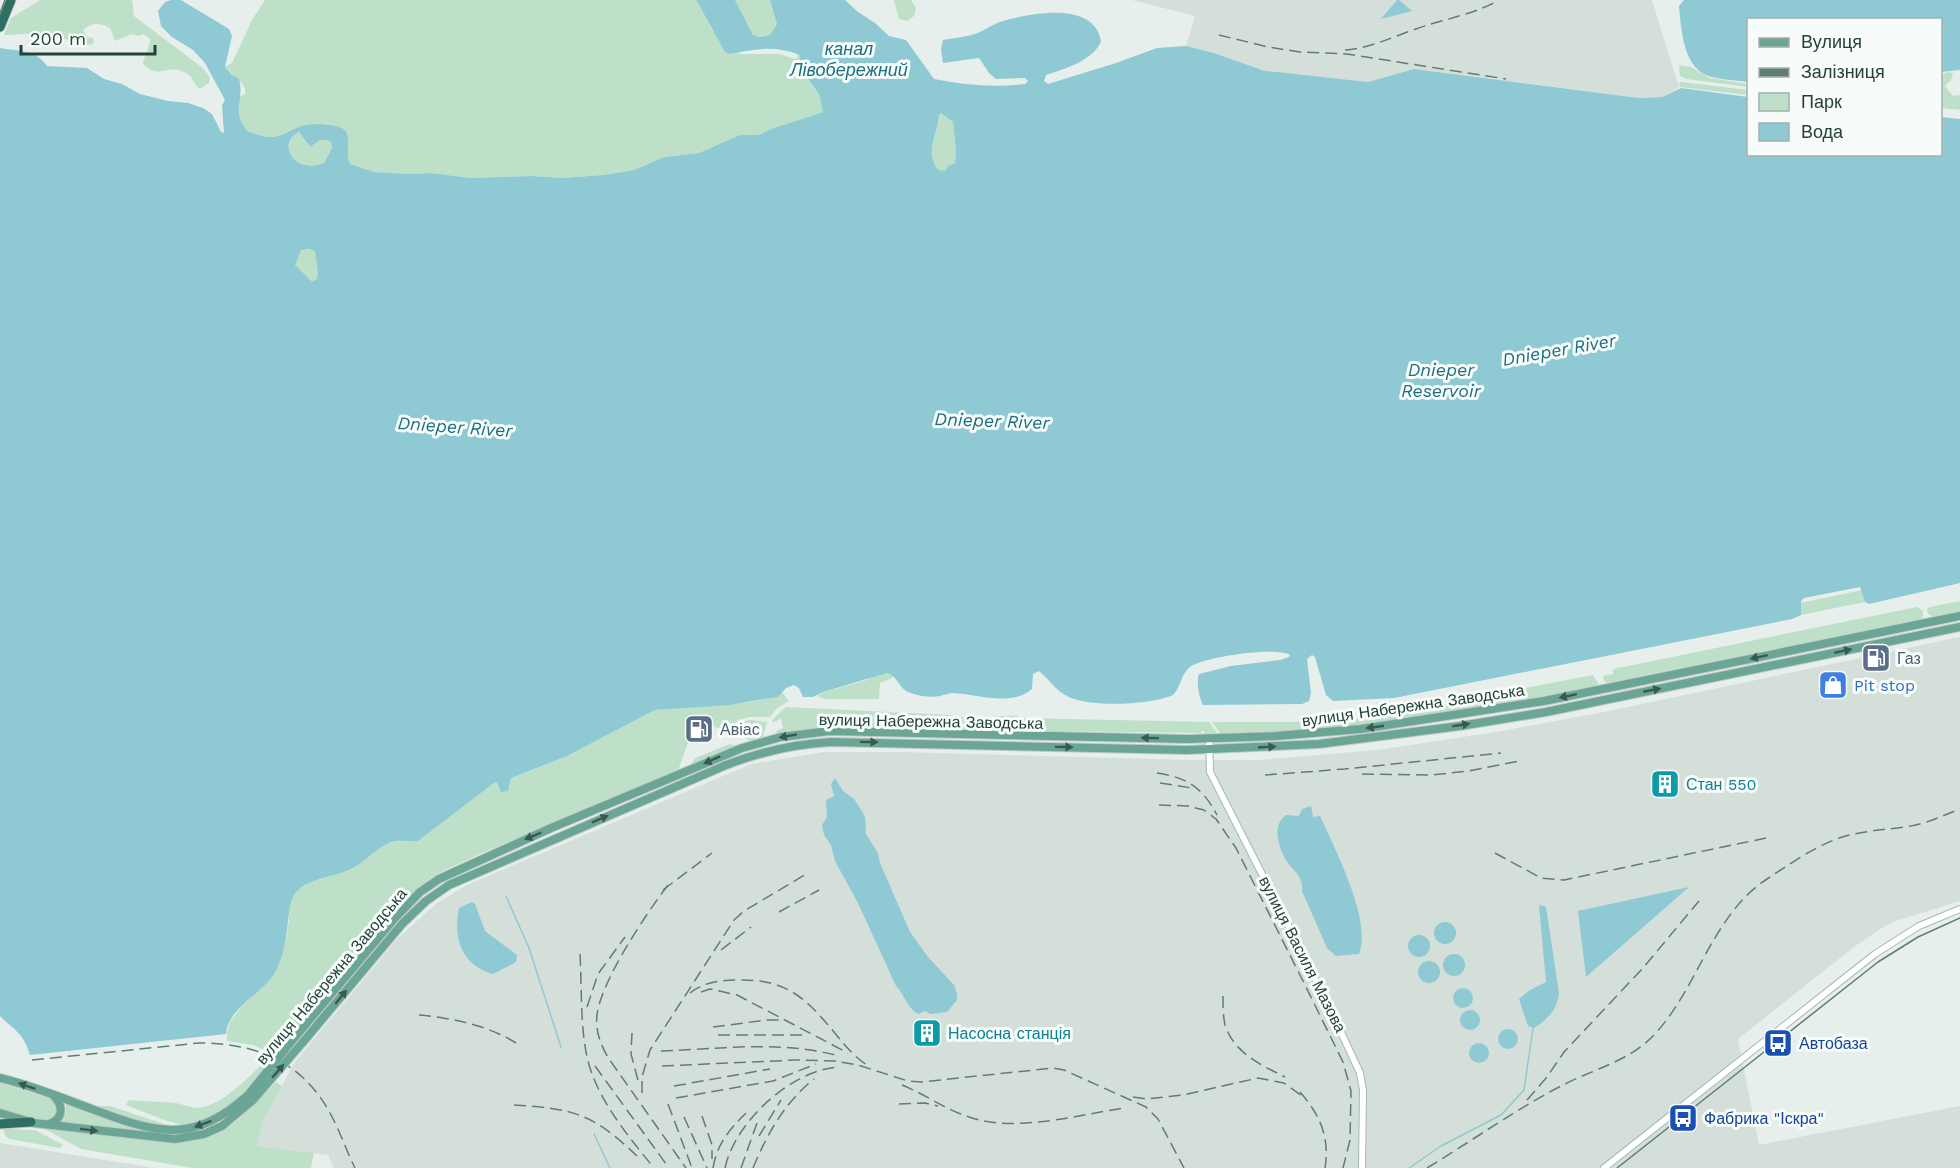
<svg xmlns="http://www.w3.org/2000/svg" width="1960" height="1168" font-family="'Work Sans',sans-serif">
<rect width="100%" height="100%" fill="#e6efeb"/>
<g fill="#d4dfda">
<polygon points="1132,0 1652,0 1679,87 1664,97 1640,98 1414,69 1368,82 1265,71 1214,53 1186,46 1195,16"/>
<polygon points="1960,637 1960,901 1896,921 1883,927 1854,947 1738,1039 1759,1145 1960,1106 1960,1168 334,1168 328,1155 257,1146 263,1121 294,1063 398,938 437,903 467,885 751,764 824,752 901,752 1190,760 1259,760 1377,750 1490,733 1599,713"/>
<polygon points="0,1143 155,1168 0,1168"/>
</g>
<g fill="#bfe0c8">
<path d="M 40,0 L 132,0 L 134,16 L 204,69 L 210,78 L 209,83 L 200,89 C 193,84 193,75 184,72 C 165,64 160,80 143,64 C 144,55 150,48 150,39 L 143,34 L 139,36 L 131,34 L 115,41 L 110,28 C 100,23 92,22 83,30 L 87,37 L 93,38 L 94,43 C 79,50 68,38 53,34 C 44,31 16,35 4,35 L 11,18 Z"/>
<path d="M 265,0 L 696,0 L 711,28 L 730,54 L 739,52 L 740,54 L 780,54 L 795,59 L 799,55 L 804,75 L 819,94 L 823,112 L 771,129 L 760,135 L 740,135 L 699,153 L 664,157 L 634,170 L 603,175 L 563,178 L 531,176 L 471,178 L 431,173 L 408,174 L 374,172 L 350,164 L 347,159 L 348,151 L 319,125 C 302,125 293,132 277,136 C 261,140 238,131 238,111 C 238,107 239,102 240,97 L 246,93 C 243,80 239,82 232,74 C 229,72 228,69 225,67 L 232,63 L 252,20 Z"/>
<polygon points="735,0 770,0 777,24 770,35 761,37 753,35"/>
<polygon points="894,0 911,0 916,8 914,16 907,21 899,19"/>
<polygon points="1679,65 1691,67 1710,78 1748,84 1748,87 1687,79 1680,76"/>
<polygon points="1948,72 1953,73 1951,80 1945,86 1953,96 1960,95 1960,110 1941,108 1941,75"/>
<polygon points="1681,82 1748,90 1748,95 1680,87 1679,83"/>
<path d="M 941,113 L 953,122 L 956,151 L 955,165 L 945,171 L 938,171 C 924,152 938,135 939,115 Z"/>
<path d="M 299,132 L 309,147 L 320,140 L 327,140 L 331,142 L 332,148 L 324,163 C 291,176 278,142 299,132 Z"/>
<path d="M 301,249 L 315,250 C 317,259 319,272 317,279 L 312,283 L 294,265 Z"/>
<polygon points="1862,590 1865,602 1801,615 1800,603"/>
<polygon points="1960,601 1960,611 1934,617 1928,614 1927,609 1930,607"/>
<polygon points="1917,607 1923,611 1923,616 1921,619 1607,683 1604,681 1603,676 1613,674 1613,669"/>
<polygon points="882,673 892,674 892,678 880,683 879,699 824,699 818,696 823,692 864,681"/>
<path d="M 1593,675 L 1598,683 L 1596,686 C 1518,701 1440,715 1361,725 C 1314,730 1267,732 1220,733 L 1212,722 L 1339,722 L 1412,710 Z"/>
<path d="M 783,693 L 789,701 L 777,708 L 770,717 L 750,717 L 738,720 L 731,731 L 737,736 L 706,723 L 704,726 L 694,720 L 686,738 L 689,740 L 678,771 L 482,853 L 439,873 L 425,882 L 400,907 L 277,1055 L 253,1045 L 227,1041 C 224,1013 257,997 272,976 C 284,961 286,938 289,920 C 289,914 289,907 291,901 C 300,878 330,879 349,870 C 364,862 375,849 391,842 C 400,839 409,842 418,841 L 494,783 L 497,782 L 501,791 L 508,791 L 511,778 L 567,756 L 655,710 L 744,703 L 770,698 Z"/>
<polygon points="786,707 951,715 955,718 955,726 953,729 832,727 777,733 776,731 783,728 781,718 777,721 772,722 772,720"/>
<polygon points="995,716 1018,716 1019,723 1003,723 1002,721 997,720"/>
<polygon points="960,717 985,717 985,719 983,719 983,723 985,723 984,729 959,729 957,727 958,718"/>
<polygon points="1022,718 1209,722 1217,733 1205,733 1204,731 1201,731 1201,733 1041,731 1041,729 1022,729"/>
<polygon points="750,720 767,722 763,737 750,740 744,738 742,726 745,721"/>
<polygon points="730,744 737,746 690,766 695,758"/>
<path d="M 266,1060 L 269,1063 C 252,1083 214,1130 184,1125 C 165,1122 145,1112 126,1105 L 129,1100 C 144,1102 160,1101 175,1103 C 183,1104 191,1108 198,1108 C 222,1106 250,1076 266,1060 Z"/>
<polygon points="276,1082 282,1086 263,1121 257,1146 314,1153 311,1168 193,1168 81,1149 43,1128 163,1142 191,1141 214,1135 234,1123"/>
<polygon points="0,1083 51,1099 58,1107 57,1115 50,1120 31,1118 0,1109"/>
<polygon points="66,1104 143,1132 61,1122 66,1113"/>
<polygon points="97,1106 110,1106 170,1126 148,1124"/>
<polygon points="4,1129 35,1130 63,1145 60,1148 9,1139 4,1134"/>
</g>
<g fill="#8ec9d4" fill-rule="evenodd">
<path d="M 171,0 L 181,0 L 229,29 L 232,36 L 225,67 L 232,75 L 239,79 C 245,99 230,112 248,131 C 254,134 263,137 270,137 C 282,137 291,130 301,126 C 310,123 342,123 346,132 C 351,142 345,155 350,164 L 374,172 L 408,174 L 431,173 L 471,178 L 531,176 L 563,178 L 603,175 L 634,170 L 664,157 L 699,153 L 740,135 L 759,135 L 771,129 L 823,112 L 819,94 L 804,74 L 799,55 C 776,45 754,49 730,54 L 725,52 L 696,0 L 735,0 L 753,35 L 761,37 L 770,35 L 777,24 L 770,0 L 845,0 L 858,12 L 875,23 L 889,36 L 906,40 L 934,79 C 964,85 995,88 1025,84 L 1028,81 L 1025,78 L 996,79 L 989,73 L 979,58 L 943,63 L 941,50 L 943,40 C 953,38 965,37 975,34 C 984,31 991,25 1000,22 C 1029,13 1094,0 1101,41 C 1094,60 1065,69 1046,75 L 1044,81 L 1048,84 L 1116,63 L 1157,48 L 1186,46 L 1214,53 L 1265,71 L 1277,72 L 1368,82 L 1414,69 L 1639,98 L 1663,97 L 1681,88 L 1748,97 L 1748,154 L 1940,154 L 1941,117 L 1960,119 L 1960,583 L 1869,604 L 1865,602 L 1860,587 L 1804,598 L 1801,601 L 1801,615 L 1792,619 L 1394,698 L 1333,701 L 1326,695 L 1315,657 L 1312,655 L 1307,659 L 1311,693 L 1309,701 L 1302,704 L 1203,705 C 1199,697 1196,682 1199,674 L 1231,666 L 1280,660 L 1289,657 L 1290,655 C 1277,646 1202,657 1190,667 C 1181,674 1181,687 1173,695 C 1151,705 1088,708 1067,696 C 1055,690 1049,679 1039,671 L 1033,674 L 1032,689 C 1011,707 977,694 953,693 C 948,693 945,695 940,696 C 931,698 919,696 911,693 C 899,690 898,676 887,673 L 823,692 L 813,697 L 803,697 L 799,688 L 794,685 L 786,688 L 778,697 L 770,698 L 730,705 L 655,710 L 567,756 L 511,778 L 508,791 L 501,792 L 497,782 L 494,783 L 418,841 C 409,842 400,839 391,842 C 375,849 364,863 349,870 C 330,879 298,878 291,902 C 289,908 289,915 288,921 C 286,938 284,958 274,974 C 262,994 228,1008 226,1034 L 30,1055 C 23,1032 15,1031 0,1016 L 0,48 C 17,51 37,50 47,66 L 87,68 L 104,79 L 122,84 L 140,94 L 168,101 L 188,103 L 203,108 L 212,114 L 221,132 L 224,133 L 222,105 L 225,100 L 205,63 L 193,50 L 172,37 L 161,26 L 158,11 L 165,2 ZM 941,113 L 953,122 L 956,151 L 955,164 L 949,165 L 945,171 L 938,170 C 924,152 938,134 939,115 ZM 299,132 L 310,147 L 320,140 L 327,140 L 331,142 L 332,148 L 324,163 C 294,175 276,143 299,132 ZM 308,249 L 315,251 C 316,260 319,271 317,279 L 312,282 L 295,265 L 301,250 Z"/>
<polygon points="1397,0 1399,0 1412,11 1381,19"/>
<path d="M 1684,0 L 1960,0 L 1960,70 L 1941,72 L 1940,20 L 1748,20 L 1748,82 C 1735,80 1719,80 1706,75 C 1683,65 1681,28 1679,6 Z"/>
<path d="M 835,778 L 843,791 L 854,799 L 860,808 L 865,817 L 866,834 L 878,853 L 880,863 L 910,932 L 928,957 L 954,985 L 957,994 L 957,1000 L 947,1012 L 931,1014 L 925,1011 L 919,1014 C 907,1009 905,995 896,986 L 858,903 L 835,861 L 831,845 L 824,835 L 822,825 L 827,817 L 826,800 L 834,796 L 831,784 Z"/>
<path d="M 1311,806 L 1313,817 L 1320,816 C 1334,847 1373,922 1359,954 L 1336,956 L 1327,948 L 1302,891 C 1304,875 1291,870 1285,858 C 1278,845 1272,825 1286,815 L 1299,816 L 1302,809 Z"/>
<polygon points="1689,887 1586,977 1578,911"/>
<path d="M 472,902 L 475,904 L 485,931 L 517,955 L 516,962 L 493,974 C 461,965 453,938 459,908 Z"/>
<path d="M 1539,905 L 1546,907 L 1559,993 C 1557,1010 1548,1019 1534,1028 L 1528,1026 L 1519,999 L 1530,990 L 1546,982 Z"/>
<circle cx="1445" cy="933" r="11"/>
<circle cx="1419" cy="946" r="11"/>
<circle cx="1454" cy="965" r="11"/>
<circle cx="1429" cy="972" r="11"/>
<circle cx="1463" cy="998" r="10"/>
<circle cx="1470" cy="1020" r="10"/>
<circle cx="1508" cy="1039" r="10"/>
<circle cx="1479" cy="1053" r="10"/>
</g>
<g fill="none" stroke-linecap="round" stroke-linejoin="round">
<g stroke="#8ec9d4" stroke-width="1.5">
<polyline points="506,896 529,948 561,1047"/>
<polyline points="594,1134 610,1168"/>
<polyline points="1409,1168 1441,1146 1501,1115 1524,1090 1533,1028"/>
</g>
<g stroke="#a8b8b2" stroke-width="8">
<g id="minor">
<polyline points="1209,738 1210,772 1326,1000 1360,1073 1363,1090 1362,1168"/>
<polyline points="1604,1168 1875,954 1919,926 1960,909"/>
</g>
</g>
<g stroke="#c2cac8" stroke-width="10">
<g id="major">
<polyline points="296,1036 395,918 420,892 439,879 551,828 742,748 781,737 829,731 1187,739 1276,736 1361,729 1544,701 1960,616"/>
<path d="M 303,1042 L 402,924 L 426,901 L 449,885 L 726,765 C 760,752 794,744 831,742 L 1187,750 L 1319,744 L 1460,726 L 1546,712 L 1960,627"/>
<path d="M 0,1078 C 34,1086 67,1100 100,1112 C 161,1135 196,1142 248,1095"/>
<polyline points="0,1113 34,1123 175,1139 204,1134 222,1126 253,1100"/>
<path d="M 49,1124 C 63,1119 64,1107 54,1096"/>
</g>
</g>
<g stroke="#c2cac8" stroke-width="11">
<g id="highway">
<polyline points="0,27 11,0"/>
<polyline points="0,1124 31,1122"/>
</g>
</g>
<use href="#minor" stroke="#fff" stroke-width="6"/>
<use href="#major" stroke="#6aa596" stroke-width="8"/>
<use href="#highway" stroke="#2f6f62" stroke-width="9"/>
<g stroke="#5f7d75" stroke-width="1.5">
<polyline points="0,13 5,0"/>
<polyline points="1617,1168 1878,962 1918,937 1960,918"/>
</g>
<g stroke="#5f7d75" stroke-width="1.5" stroke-dasharray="12 6" stroke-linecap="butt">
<polyline points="1219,35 1268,47 1300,52 1347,54 1506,79"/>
<path d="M 1345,50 C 1371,48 1392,37 1416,29 C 1443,19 1473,15 1499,0"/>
<path d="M 1157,773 C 1188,778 1202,787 1217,815"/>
<polyline points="1362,774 1432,775 1469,771 1519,761"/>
<polyline points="1265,775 1345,769 1501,753"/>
<polyline points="1160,783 1192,788"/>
<polyline points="1159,805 1188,806 1204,810 1216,819 1236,848 1305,985 1343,1062 1351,1091 1350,1140 1343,1168"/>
<polyline points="1495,853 1541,878 1564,880 1766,838"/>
<path d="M 668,885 C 646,914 601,981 597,1015 C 595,1031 601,1046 609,1059 L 686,1168"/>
<polyline points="663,890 712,853"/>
<polyline points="779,912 819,890"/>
<polyline points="721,950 751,927"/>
<path d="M 580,954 C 582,988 580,1024 587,1057 C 596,1098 628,1136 654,1168"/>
<polyline points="701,992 710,989 737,995 848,1053"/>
<path d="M 690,993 C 704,982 720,980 738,980 C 786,979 805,997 834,1032 C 844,1044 853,1056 867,1065"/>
<path d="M 1223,996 C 1223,1005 1223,1016 1225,1025 C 1234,1053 1261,1065 1285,1077"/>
<polyline points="587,1007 598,974 625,937"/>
<path d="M 419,1015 C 452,1018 487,1025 516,1043"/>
<polyline points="713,1027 767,1020 782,1020"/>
<polyline points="632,1033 631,1054 639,1084"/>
<polyline points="718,1035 808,1035"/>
<path d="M 661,1051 C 720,1049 781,1040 839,1056"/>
<path d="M 32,1060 L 199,1043 C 255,1043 302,1061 330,1113 C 340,1131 346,1150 355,1168"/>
<polyline points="595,1066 669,1168"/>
<polyline points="662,1066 796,1060 834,1061 858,1065 908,1081 921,1082 1053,1068 1064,1070 1146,1107 1158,1119 1184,1168"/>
<path d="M 902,1085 C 925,1094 946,1110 969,1117 C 1015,1133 1077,1115 1124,1108"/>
<polyline points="674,1086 770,1069"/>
<path d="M 1300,1092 C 1320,1115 1330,1137 1325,1168"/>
<polyline points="642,1093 642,1077 650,1050 734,920 744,911 808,873"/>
<polyline points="1133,1097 1146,1099 1183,1095 1258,1078 1284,1083 1305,1098"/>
<polyline points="676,1098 773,1081 816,1064"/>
<polyline points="1527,1100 1547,1077 1564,1052 1643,968 1699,901"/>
<polyline points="668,1104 692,1168"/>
<polyline points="899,1104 925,1103 938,1106"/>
<path d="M 514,1105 C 574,1109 592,1113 637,1156"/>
<polyline points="702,1116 712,1145 712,1159"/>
<polyline points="684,1117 707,1168"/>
<polyline points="759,1136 781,1100"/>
<path d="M 713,1168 C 717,1144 729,1130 746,1113"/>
<path d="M 725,1168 C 735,1122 791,1070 839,1067"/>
<polyline points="741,1168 757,1123"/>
<path d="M 753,1168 C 767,1134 785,1102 814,1079"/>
<path d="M 1427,1168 C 1472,1141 1516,1109 1563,1085 C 1594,1069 1629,1061 1653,1036 C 1698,989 1711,916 1767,879 C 1790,864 1815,846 1842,837 C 1862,831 1883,830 1904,827 C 1924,825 1942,816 1960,809"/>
</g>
<g stroke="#c2cac8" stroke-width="10" stroke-linecap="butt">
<g id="major-bridge">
<polyline points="248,1095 296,1036"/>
<polyline points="253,1100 303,1042"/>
</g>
</g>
<use href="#major-bridge" stroke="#6aa596" stroke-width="8"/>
</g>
<defs><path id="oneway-solid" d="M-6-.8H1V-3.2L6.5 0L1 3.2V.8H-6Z" transform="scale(1.5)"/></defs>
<g fill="#365b51">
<use href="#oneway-solid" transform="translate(1843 651) rotate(-12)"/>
<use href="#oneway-solid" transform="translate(1759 657) rotate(168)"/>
<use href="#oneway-solid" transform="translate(1652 690) rotate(-11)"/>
<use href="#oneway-solid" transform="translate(1568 696) rotate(168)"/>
<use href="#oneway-solid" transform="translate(1461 725) rotate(-9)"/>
<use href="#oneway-solid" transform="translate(1375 727) rotate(172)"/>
<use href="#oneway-solid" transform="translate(788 736) rotate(170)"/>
<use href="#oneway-solid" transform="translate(1150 738) rotate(-179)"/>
<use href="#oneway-solid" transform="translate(869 742) rotate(1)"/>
<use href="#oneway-solid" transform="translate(1064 747) rotate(1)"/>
<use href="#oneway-solid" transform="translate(1267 747) rotate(-3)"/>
<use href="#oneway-solid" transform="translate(712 760) rotate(156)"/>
<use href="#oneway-solid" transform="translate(600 819) rotate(-23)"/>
<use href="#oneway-solid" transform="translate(533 836) rotate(157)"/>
<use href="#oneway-solid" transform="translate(341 997) rotate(-51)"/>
<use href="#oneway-solid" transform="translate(278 1071) rotate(-49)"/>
<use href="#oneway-solid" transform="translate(27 1086) rotate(-161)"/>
<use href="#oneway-solid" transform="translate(203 1124) rotate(160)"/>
<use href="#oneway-solid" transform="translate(89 1130) rotate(7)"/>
</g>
<defs>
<g id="fuel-square" transform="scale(1.5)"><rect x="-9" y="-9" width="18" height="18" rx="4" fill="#5c6f8a" stroke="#f7fbf9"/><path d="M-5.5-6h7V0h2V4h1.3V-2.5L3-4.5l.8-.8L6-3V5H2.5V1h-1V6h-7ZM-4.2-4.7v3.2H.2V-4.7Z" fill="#fff"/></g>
<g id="shop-square" transform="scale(1.5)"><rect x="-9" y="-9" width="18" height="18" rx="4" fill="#3f7fe0" stroke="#f7fbf9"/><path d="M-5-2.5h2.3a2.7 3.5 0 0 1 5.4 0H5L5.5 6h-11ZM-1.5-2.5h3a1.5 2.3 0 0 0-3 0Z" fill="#fff"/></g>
<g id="building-square" transform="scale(1.5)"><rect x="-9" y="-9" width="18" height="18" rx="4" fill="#0f9aa8" stroke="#f7fbf9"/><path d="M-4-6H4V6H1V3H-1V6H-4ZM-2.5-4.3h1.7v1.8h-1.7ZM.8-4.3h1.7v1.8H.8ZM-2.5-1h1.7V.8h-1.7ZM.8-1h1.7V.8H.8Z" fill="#fff"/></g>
<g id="bus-square" transform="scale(1.5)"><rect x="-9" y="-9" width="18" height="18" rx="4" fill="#1a4fb4" stroke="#f7fbf9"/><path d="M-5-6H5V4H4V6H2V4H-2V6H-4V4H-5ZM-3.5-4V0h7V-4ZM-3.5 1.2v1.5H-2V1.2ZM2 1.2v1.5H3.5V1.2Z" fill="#fff"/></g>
</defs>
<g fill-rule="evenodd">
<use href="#fuel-square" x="1876" y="658"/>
<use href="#shop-square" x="1833" y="685"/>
<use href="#fuel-square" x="699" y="729"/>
<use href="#building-square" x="1665" y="784"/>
<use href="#building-square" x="927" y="1033"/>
<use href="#bus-square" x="1778" y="1043"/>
<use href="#bus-square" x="1683" y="1118"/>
</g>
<g text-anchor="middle" stroke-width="6" stroke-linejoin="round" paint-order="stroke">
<g font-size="16" fill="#4e5e75" stroke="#f7fbf9" text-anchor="start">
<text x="1897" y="664">Газ</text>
<text x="720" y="735">Авіас</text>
</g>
<g font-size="16" fill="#366cbe" stroke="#f7fbf9" text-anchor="start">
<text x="1854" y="691">Pit stop</text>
</g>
<g font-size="16" fill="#24423a" stroke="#f7fbf9">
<text transform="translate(1413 705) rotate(-8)" y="6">вулиця Набережна Заводська</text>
<text transform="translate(931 721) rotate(1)" y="6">вулиця Набережна Заводська</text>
<text transform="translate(1303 954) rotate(63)" y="6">вулиця Василя Мазова</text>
<text transform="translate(331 976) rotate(-50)" y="6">вулиця Набережна Заводська</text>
</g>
<g font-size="16" fill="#0d838f" stroke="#f7fbf9" text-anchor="start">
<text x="1686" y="790">Стан 550</text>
<text x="948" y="1039">Насосна станція</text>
</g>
<g font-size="16" fill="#164399" stroke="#f7fbf9" text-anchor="start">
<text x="1799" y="1049">Автобаза</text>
<text x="1704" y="1124">Фабрика "Іскра"</text>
</g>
<g font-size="18" font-style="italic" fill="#1c6f80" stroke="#f7fbf9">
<text x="849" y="55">канал<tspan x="849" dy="21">Лівобережний</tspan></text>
<text transform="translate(1559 350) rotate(-10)" y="6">Dnieper River</text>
<text x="1441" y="376">Dnieper<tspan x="1441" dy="21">Reservoir</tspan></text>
<text transform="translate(992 421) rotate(2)" y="6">Dnieper River</text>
<text transform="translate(455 427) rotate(4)" y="6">Dnieper River</text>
</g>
</g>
<rect x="1747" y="18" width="195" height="138" fill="#f7fbf9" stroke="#a3b1ad" stroke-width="1.5"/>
<rect x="1759" y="38" width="30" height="9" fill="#6aa596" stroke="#a3b1ad" stroke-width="1.5"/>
<text x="1801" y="48" font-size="18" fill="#24423a">Вулиця</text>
<rect x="1759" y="68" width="30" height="9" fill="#5f7d75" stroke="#a3b1ad" stroke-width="1.5"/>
<text x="1801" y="78" font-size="18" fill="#24423a">Залізниця</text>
<rect x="1759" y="93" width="30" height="18" fill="#bfe0c8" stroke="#a3b1ad" stroke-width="1.5"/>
<text x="1801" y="108" font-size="18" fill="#24423a">Парк</text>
<rect x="1759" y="123" width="30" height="18" fill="#8ec9d4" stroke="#a3b1ad" stroke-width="1.5"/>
<text x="1801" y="138" font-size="18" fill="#24423a">Вода</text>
<path d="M21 45v9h134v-9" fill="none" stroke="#24423a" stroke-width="3"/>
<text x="30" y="45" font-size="18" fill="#24423a" stroke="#f7fbf9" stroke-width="4.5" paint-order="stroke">200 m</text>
</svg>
